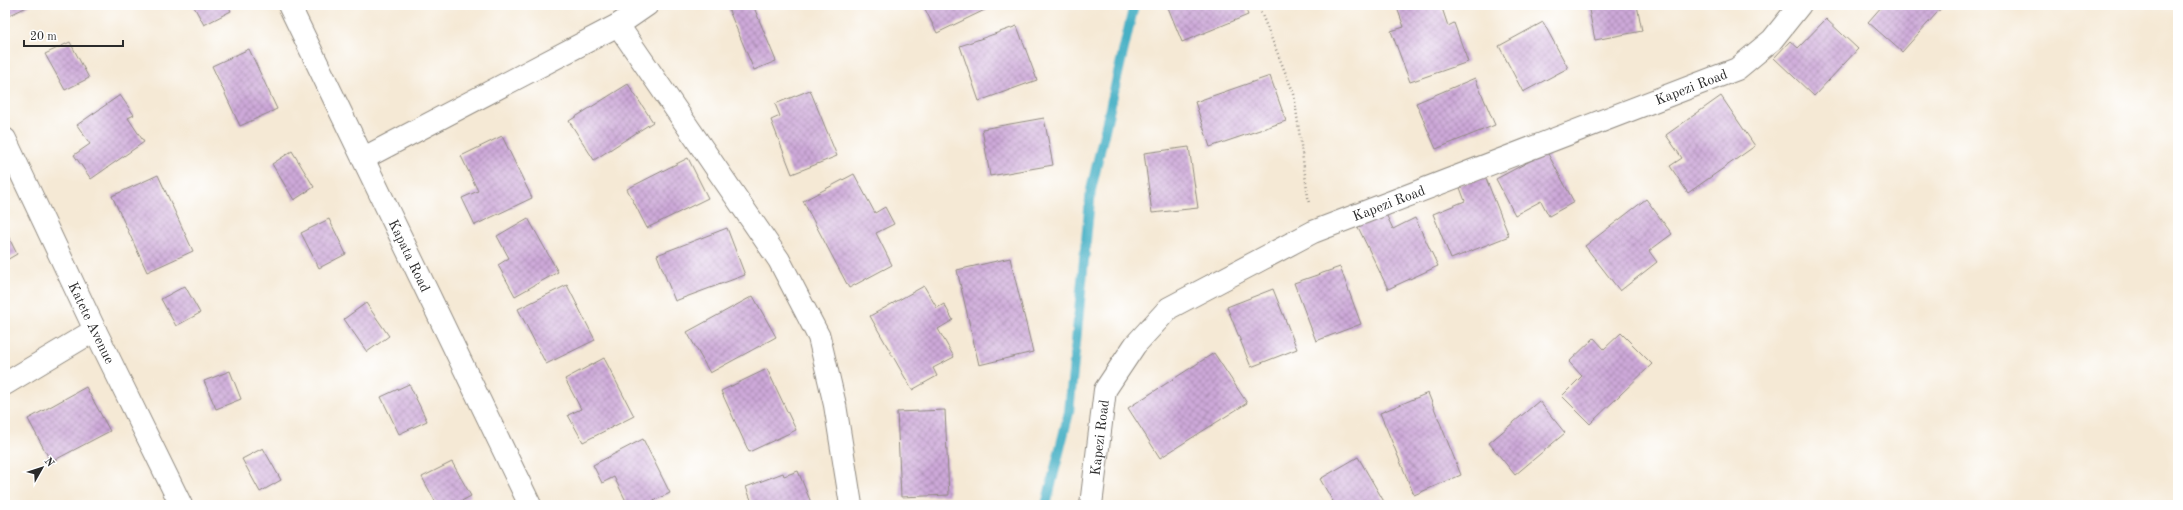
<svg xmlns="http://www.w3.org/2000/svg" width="2183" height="510" font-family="'Old Standard TT',serif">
<defs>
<pattern id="building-cross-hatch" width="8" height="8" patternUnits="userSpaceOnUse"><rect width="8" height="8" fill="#cda9d9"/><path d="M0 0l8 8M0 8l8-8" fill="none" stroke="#a78ab0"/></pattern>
</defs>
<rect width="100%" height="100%" fill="#fff"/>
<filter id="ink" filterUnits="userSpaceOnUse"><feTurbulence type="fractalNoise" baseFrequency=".025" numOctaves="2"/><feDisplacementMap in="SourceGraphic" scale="8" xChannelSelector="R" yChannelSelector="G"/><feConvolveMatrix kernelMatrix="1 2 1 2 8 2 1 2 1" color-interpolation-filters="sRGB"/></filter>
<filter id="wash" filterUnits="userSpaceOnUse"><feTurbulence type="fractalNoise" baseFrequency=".012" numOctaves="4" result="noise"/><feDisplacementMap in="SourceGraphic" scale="16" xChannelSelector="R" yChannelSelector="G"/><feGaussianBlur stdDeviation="0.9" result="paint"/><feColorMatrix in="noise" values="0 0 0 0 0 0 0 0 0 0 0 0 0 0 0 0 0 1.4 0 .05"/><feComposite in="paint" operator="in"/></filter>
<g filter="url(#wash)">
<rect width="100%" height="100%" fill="#f5e9d5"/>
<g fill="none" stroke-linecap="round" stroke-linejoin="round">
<polyline stroke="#46b0c5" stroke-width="10" points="1046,505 1069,412 1091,190 1134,5"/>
</g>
<g id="blocks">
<g fill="url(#building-cross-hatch)">
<polygon points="5,5 31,5 8,16"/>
<polygon points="193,5 228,5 231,11 204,25"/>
<polygon points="730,5 753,5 776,61 754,70 727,6"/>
<polygon points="923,5 995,5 937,33"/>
<polygon points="1167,5 1244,5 1248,15 1182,42"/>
<polygon points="1396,5 1441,5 1448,26 1454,23 1468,62 1410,82 1391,31 1404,27"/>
<polygon points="1588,5 1637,5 1642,31 1595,40"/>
<polygon points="1883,5 1944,5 1902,52 1868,22"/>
<polygon points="1826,19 1858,49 1814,96 1774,58 1790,41 1798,48"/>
<polygon points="1543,22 1568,68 1523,92 1499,46"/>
<polygon points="1017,26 1037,80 979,101 960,46"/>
<polygon points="70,42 89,78 65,90 45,54"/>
<polygon points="249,49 277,109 240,126 212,66"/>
<polygon points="1270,76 1286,121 1210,147 1195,102"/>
<polygon points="1475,78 1495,125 1436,149 1416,103"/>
<polygon points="628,84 653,122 594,160 569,121"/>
<polygon points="810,90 837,156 792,174 771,120 780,116 775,104"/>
<polygon points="120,95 134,115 128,118 144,142 91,179 74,155 90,144 77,125"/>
<polygon points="1721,96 1755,146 1688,193 1670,166 1682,158 1666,135"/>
<polygon points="1044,118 1053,165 990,176 982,129"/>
<polygon points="502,136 532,198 475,225 462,198 478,191 461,156"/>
<polygon points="1189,147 1198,208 1152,213 1144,153"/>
<polygon points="292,151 314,187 294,200 272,164"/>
<polygon points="1547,152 1574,202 1549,216 1541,201 1515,215 1496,179"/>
<polygon points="688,158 708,198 647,228 627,189"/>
<polygon points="854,174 875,213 885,207 894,224 876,233 892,265 849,288 803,201"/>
<polygon points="158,175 193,251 147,272 112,196"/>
<polygon points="1485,176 1509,236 1451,259 1433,214 1465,201 1459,185"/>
<polygon points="1646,199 1672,234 1649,251 1657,262 1620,291 1585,246"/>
<polygon points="1385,212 1393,229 1415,218 1438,266 1388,289 1357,225"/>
<polygon points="528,218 558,272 515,296 498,265 509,258 497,236"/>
<polygon points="329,219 346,254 319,268 301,233"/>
<polygon points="727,228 745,275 675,301 657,255"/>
<polygon points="5,230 17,254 5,261"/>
<polygon points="1010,258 1033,352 979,365 957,270"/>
<polygon points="1340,267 1361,324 1316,341 1294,283"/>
<polygon points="567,285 595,340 546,364 518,309"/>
<polygon points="185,286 200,313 176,326 161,299"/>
<polygon points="924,286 937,308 944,304 953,320 938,329 954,357 933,368 937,376 912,390 870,316"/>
<polygon points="1273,289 1297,349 1251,367 1227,307"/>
<polygon points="753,296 776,337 710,373 687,332"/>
<polygon points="366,303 389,336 367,352 344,319"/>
<polygon points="1621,333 1652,364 1590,424 1562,396 1582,376 1569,362 1594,338 1604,349"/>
<polygon points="1214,353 1247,403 1160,458 1128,408"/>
<polygon points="604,358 634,416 583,442 568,415 581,409 565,379"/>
<polygon points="767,369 796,430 749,452 721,391"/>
<polygon points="230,371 241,399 216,409 204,381"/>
<polygon points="409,384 427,421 399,434 381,397"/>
<polygon points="86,387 110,431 51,462 28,419"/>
<polygon points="1428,393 1461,475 1414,495 1380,413"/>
<polygon points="1539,401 1565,433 1515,475 1489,443"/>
<polygon points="945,410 949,495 901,497 897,412"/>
<polygon points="643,439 670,493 645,505 628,505 614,477 602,483 593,465"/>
<polygon points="263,448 281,480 260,492 242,459"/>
<polygon points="1358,457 1386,505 1335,505 1320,479"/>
<polygon points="452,462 471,496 454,505 437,505 422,477"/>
<polygon points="798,471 812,505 753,505 746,487 783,473 784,476"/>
</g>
</g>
</g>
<g filter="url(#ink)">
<use href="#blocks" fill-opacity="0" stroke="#908a80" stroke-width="1"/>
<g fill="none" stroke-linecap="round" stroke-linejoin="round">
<g stroke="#908a80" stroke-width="24">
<g id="street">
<polyline points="618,25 779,260 819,337 835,405 851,505"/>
<polyline points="364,158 618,25 647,5"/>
<polyline points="5,384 95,330"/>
<path id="s1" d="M 1091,505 L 1105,390 L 1135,345 L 1169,308 L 1313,232 L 1737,69 L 1772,40 L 1800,5"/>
</g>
</g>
<g stroke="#908a80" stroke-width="24">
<g id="secondary">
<path id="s2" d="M 289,5 L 530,505"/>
<path id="s3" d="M 5,139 L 95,330 L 181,505"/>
</g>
</g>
<polyline stroke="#908a80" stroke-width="2.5" stroke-dasharray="1 3" stroke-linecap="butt" points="1258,5 1294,94 1309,204"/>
<use href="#street" stroke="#fff" stroke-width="22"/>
<use href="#secondary" stroke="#fff" stroke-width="22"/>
</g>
</g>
<g text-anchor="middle" stroke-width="3.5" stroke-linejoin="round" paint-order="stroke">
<g font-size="14" fill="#2b2b2b" stroke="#fff">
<text dy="5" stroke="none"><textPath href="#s1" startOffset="788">Kapezi Road</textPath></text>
<text dy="5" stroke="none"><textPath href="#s1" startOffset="464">Kapezi Road</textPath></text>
<text dy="5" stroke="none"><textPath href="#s2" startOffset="278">Kapata Road</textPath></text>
<text dy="5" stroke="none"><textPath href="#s3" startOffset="203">Katete Avenue</textPath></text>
<text dy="5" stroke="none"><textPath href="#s1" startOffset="68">Kapezi Road</textPath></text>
</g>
</g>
<rect width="2183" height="510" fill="none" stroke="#fff" stroke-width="20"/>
<g transform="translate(42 468) rotate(51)" stroke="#ffffff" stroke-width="3" paint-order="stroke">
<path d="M0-3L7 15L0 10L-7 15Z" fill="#2b2b2b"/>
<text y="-6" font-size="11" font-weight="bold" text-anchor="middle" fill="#2b2b2b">N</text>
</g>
<path d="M24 40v6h99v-6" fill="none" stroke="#2b2b2b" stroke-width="2"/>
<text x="30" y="40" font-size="12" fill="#2b2b2b" stroke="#ffffff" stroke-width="3" paint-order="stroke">20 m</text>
</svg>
